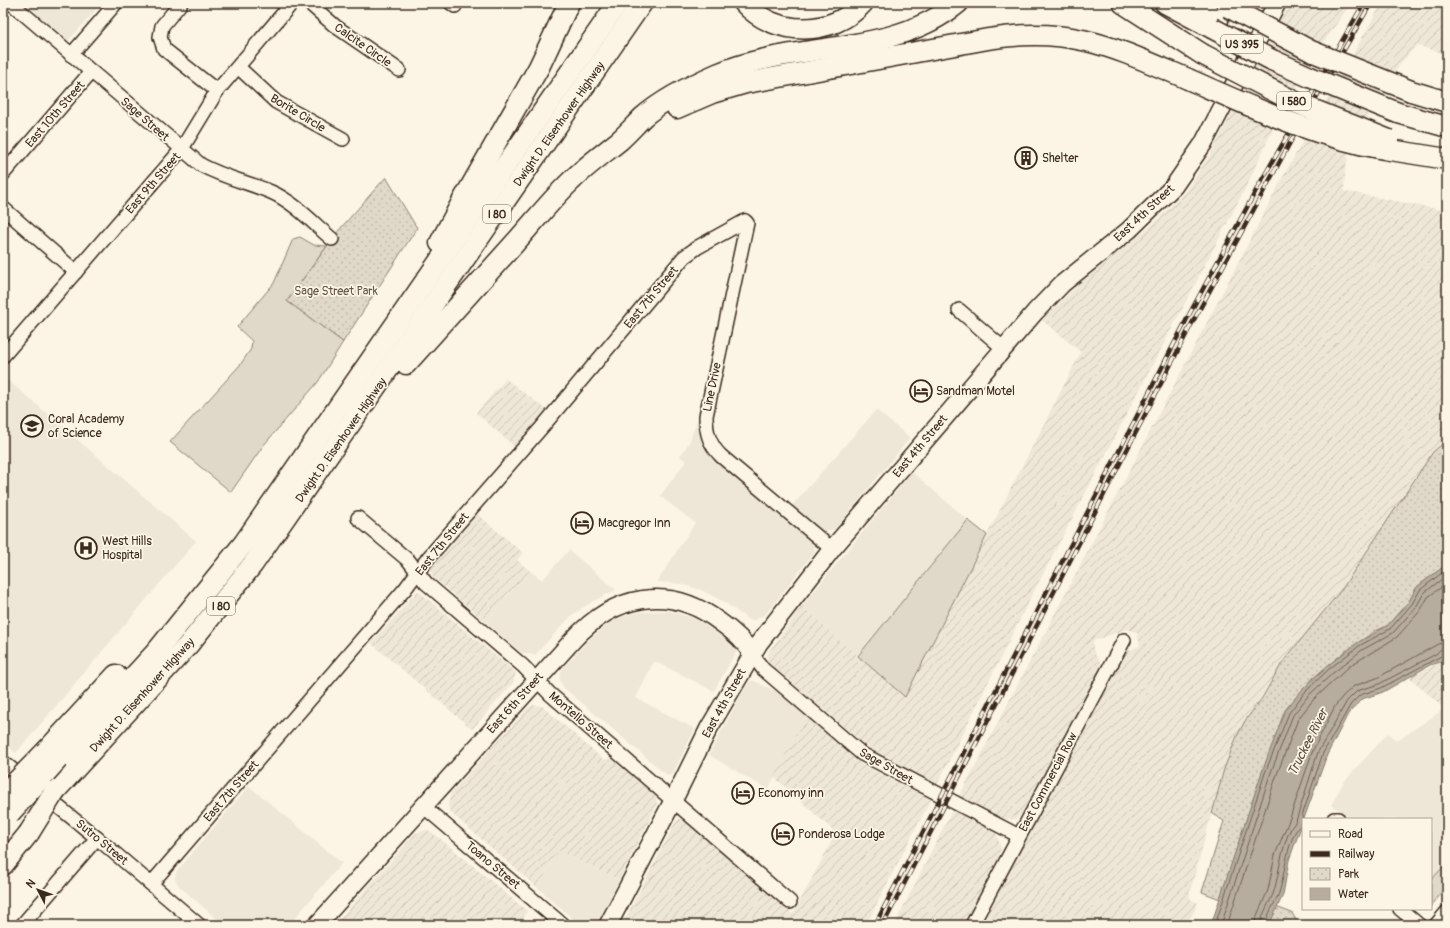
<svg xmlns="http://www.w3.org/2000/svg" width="1450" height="928" font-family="Pangolin,sans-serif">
<defs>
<pattern id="industrial-furrows" width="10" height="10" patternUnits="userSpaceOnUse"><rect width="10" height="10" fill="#eee6d6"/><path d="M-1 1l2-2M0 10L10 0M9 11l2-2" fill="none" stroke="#cdc5b7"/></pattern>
<pattern id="park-dots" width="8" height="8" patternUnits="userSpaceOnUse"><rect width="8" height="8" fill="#e0d8c8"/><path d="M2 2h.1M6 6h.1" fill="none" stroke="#c1baab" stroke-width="1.8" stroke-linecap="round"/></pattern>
</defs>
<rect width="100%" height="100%" fill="#fcf5e5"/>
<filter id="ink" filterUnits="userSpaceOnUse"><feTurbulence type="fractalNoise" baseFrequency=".025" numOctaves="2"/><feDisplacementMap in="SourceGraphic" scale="8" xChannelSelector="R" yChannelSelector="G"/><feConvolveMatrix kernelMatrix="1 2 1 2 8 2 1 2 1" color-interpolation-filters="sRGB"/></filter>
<g filter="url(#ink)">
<g fill="#eee6d6">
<polygon points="23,3 102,3 68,41"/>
<polygon points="3,376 196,541 16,753 3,742"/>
<polygon points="876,410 910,438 835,529 824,531 817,527 792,506"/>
<polygon points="700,412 700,427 702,435 808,537 814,546 815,551 766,614 754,620 749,620 724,602 701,590 681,584 657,582 695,523 660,496 686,461 680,456 689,443"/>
<polygon points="912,472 968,520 858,656 802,606"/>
<polygon points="569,550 616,590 593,601 572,615 535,655 522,653 486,622 530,571 542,580"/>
<polygon points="669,611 691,617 709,626 737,650 714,691 654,661 636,698 695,729 672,775 668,776 563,687 560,681 560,676 562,669 591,638 611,622 623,616 640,612"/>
<polygon points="750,681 754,681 780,693 805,715 768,790 709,755 742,693"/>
<polygon points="1444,709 1447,711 1447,889 1431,908 1431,819 1351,819 1331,805 1343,783 1388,733 1397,741"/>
<polygon points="249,786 342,863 289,925 224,925 179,886 175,879 176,872"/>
<polygon points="558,851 619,880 596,925 580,925 538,888"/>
</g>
<g fill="url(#industrial-furrows)">
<polygon points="1289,3 1351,3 1323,43 1276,123 1247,185 1031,597 937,785 881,756 864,744 768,662 767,656 770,650 802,606 858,656 968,520 987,535 1081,352 1042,320 1081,282 1151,226 1185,192 1210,155"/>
<polygon points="1382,3 1447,3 1447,55 1417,45 1400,64 1350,147 1345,171 1344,191 1447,211 1447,440 1433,453 1342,589 1282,663 1237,736 1224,769 1190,892 1190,899 1198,903 1187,925 982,925 1038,814 1125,652 1140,646 1137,633 1128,629 1093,641 1093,648 1095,654 1103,666 1039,787 1023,812 1016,819 1003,819 959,797 1286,171"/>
<polygon points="506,379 547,410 515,447 476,413"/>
<polygon points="476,513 523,553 517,560 530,571 486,622 433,577 430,569 432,565"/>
<polygon points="418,591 516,673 513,683 472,729 371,643"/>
<polygon points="1447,655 1447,711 1409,677 1441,662"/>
<polygon points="533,705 542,706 604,760 611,758 656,797 657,805 619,880 558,851 538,888 450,812 448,805 451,793 529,707"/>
<polygon points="805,715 863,765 931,799 866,925 622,925 675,823 678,819 683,819 793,914 836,833 774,777"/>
<polygon points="953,809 990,828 996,833 1001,848 999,856 964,925 894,925"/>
<polygon points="427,830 437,836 527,911 519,925 334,925 416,833"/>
</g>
<g fill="#e0d8c8" stroke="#8e8173">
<polygon points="300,237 314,245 327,246 287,301 343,342 318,382 263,446 231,492 170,442 240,365 251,349 252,341 237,327 274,283 293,239"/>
<polygon points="968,520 987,535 905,697 858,656"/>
<polygon points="1447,863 1447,885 1434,901 1431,908 1431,880"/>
</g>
<g fill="url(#park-dots)" stroke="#8e8173">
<polygon points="386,177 417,228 343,342 287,301 339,230"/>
<polygon points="1447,440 1447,564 1417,587 1409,601 1387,626 1375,631 1342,654 1313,678 1295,699 1262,772 1220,899 1202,892 1224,821 1212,814 1224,769 1237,736 1245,721 1262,698 1282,663 1342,589 1433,452"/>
<polygon points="1276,907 1292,913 1299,925 1268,925"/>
</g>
<polygon fill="#b7ad9e" stroke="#85796b" points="1447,564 1447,655 1441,662 1430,665 1383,692 1362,699 1348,714 1327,755 1289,860 1283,895 1270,923 1268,925 1211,925 1262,772 1285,710 1302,690 1327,666 1357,643 1387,626 1409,601 1417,587"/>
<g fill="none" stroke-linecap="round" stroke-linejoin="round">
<g stroke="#6d5e51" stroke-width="1">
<polyline points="1303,822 1302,816 1323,753 1351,704 1360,695 1381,688 1447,653"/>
<polyline points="1215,925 1265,773 1289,713 1305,692 1329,669 1359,646 1390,629 1412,604 1420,590 1447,569"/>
<polyline points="1221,925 1270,775 1293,715 1309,695 1333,673 1362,650 1393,633 1416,607 1424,593 1447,575"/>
<polyline points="1227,925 1276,777 1298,719 1314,699 1351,665 1397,637 1420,611 1428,597 1447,583"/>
<polyline points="1255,925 1256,918 1268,890 1275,855 1290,818 1313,750 1335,706 1343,696 1354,686 1377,678 1438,644 1447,642"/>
<path d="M 1261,925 C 1261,913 1271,902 1274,891 C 1280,871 1282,837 1296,821 L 1318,752 L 1347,701 L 1357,691 L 1379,684 L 1436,654 L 1441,649 L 1447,648"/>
<path d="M 1266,925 C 1267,913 1275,904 1279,893 C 1285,876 1287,833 1303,823"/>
</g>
<g stroke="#3b2a1e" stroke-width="16">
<g id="minor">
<path d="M 11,3 L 201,165 C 225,178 247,182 271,192 C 294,202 313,223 332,239"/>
<polyline points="181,3 162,26 160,37 164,49 217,91"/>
<polyline points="309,3 335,26 399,70"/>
<polyline points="451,3 455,6"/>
<polyline points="71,55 116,3"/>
<polyline points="238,67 276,102 343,139"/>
<polyline points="3,174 91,72"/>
<polyline points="3,208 76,272"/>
<polyline points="959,310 1003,348"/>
<polyline points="3,356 181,150 217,91 292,3"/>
<polyline points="358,518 409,561 426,583 523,666 550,694 790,902"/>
<polyline points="752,654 763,669 862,754 1019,836"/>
<polyline points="3,762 97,838 199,925"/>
<polyline points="423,806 563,925"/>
<polyline points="1334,819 1338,819"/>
<path d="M 151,884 L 405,589 L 428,558 L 543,426 L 684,257 L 698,247 L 745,221 L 747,223 L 706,416 C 706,432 709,444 721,456 L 832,549"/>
<polyline points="1400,909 1419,925"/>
<polyline points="22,925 97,838"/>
<polyline points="972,925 1124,640"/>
<polyline points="1436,925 1447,912"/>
</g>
</g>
<g stroke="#3b2a1e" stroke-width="20">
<g id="major">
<path d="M 317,925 L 573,640 C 614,595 669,583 720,622 C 733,631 744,640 752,654"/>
<polyline points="608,925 675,797 709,728 759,643 832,549 1035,312 1062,284 1129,230 1174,186 1203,144 1277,3"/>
</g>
</g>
<g stroke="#3b2a1e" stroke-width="23">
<g id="highway">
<path d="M 744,3 C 774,37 833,37 863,3"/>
<polyline points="1123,3 1202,54"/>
<polyline points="1165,3 1212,28"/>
<polyline points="1194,3 1218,20"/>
<polyline points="1272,60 1310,77"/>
<polyline points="1411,91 1447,102"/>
<path d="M 677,108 L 712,93 L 746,83 L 988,39 C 1071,25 1115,48 1188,79"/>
<polyline points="1398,113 1447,127"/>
<polyline points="1384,149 1447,159"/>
<polyline points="440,243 462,202 539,67 569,3"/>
<path d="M 406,364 C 442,324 478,284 514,244 C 533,223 551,200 571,181 C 586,166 603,154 619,141 C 627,134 635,125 643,117 C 664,99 692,85 717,74 C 795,40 891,58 958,3"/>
<polyline points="47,750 116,675"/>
<polyline points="58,759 157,651 244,543 618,3"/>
<polyline points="55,791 189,644 253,564 642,3"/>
<polyline points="3,865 29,833"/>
</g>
</g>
<use href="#minor" stroke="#fcf5e5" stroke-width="13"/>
<use href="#major" stroke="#fcf5e5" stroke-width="17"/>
<use href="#highway" stroke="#fcf5e5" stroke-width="20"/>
<g stroke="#3b2a1e" stroke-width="4.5">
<g id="rail">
<polyline points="875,925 1190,313 1259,185 1364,3"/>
<polyline points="883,925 1190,327 1292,139 1371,3"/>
</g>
</g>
<use href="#rail" stroke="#fcf5e5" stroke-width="3" stroke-dasharray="9" stroke-linecap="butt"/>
<g stroke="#3b2a1e" stroke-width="23" stroke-linecap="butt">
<g id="highway-bridge">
<polyline points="1228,7 1311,51 1411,91"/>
<polyline points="1212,28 1272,60"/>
<polyline points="1202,54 1299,104 1389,140"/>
<polyline points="1310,77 1398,113"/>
<path d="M 1188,79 C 1252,107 1315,137 1384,149"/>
<polyline points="3,795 47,750"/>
<polyline points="9,814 58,759"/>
<polyline points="29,833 55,791"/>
</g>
</g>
<use href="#highway-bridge" stroke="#fcf5e5" stroke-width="20"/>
</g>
</g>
<defs>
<g id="building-ring" transform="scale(1.15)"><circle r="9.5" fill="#fcf5e5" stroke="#3b2a1e" stroke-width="1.5"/><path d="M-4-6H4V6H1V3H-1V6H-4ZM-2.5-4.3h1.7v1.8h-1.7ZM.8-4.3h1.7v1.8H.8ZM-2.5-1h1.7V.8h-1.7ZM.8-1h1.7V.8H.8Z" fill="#3b2a1e"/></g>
<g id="hotel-ring" transform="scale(1.15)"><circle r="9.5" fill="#fcf5e5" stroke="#3b2a1e" stroke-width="1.5"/><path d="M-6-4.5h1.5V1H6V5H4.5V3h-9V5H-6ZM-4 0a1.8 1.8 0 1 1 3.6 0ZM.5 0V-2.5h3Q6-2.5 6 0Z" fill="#3b2a1e"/></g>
<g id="school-ring" transform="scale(1.15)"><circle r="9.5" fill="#fcf5e5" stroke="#3b2a1e" stroke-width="1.5"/><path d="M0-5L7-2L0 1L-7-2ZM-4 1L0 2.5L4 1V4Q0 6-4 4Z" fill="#3b2a1e"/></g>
<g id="hospital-ring" transform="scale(1.15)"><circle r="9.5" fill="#fcf5e5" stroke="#3b2a1e" stroke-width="1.5"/><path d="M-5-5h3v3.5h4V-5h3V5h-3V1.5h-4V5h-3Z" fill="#3b2a1e"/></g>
</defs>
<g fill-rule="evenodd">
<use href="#building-ring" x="1026" y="158"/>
<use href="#hotel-ring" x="921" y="391"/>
<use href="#school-ring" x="32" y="426"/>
<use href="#hotel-ring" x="582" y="523"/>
<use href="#hospital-ring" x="86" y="548"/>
<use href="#hotel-ring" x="743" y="793"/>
<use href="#hotel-ring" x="783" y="834"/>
</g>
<g text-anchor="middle" stroke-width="3.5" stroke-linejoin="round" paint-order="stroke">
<g fill="#fcf5e5" stroke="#75675a" stroke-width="1">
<rect x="1221" y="35" width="42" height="18" rx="3"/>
<rect x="1277" y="92" width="34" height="18" rx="3"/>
<rect x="483" y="205" width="28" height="18" rx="3"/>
<rect x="207" y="597" width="28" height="18" rx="3"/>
</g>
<g font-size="11" font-weight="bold" fill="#3b2a1e">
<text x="1242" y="48">US 395</text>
<text x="1294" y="105">I 580</text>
<text x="497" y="218">I 80</text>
<text x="221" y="610">I 80</text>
</g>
<g font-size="12" fill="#3b2a1e" stroke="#fcf5e5">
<text transform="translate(363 45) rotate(35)" y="4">Calcite Circle</text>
<text transform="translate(298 113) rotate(31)" y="4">Borite Circle</text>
<text transform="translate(55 114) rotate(-49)" y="4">East 10th Street</text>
<text transform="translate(145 119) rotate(41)" y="4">Sage Street</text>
<text transform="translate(559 124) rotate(-55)" y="4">Dwight D. Eisenhower Highway</text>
<text transform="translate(153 183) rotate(-49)" y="4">East 9th Street</text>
<text transform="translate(1144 213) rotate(-43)" y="4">East 4th Street</text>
<text transform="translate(651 297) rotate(-50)" y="4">East 7th Street</text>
<text transform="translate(712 387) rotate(-78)" y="4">Line Drive</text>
<text transform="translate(341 440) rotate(-55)" y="4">Dwight D. Eisenhower Highway</text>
<text transform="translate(920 446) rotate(-50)" y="4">East 4th Street</text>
<text transform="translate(442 544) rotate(-51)" y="4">East 7th Street</text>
<text transform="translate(142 695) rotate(-48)" y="4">Dwight D. Eisenhower Highway</text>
<text transform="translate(515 703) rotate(-48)" y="4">East 6th Street</text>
<text transform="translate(724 703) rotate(-61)" y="4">East 4th Street</text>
<text transform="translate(581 720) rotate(41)" y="4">Montello Street</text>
<text transform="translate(886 766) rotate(30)" y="4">Sage Street</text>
<text transform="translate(1048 782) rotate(-62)" y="4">East Commercial Row</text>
<text transform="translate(231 791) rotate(-49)" y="4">East 7th Street</text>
<text transform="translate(102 842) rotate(40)" y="4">Sutro Street</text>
<text transform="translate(493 865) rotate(40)" y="4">Toano Street</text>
</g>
<g font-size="12" fill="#3b2a1e" stroke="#fcf5e5" text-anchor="start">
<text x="1042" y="162">Shelter</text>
<text x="936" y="395">Sandman Motel</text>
<text x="48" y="423">Coral Academy<tspan x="48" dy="14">of Science</tspan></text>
<text x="598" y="527">Macgregor Inn</text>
<text x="102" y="545">West Hills<tspan x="102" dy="14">Hospital</tspan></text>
<text x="758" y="797">Economy inn</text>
<text x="798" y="838">Ponderosa Lodge</text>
</g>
<g font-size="12" fill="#645648" stroke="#fcf5e5">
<text x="336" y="295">Sage Street Park</text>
</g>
<g font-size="13" font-style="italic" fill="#605144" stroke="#fcf5e5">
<text transform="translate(1307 742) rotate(-63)" y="5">Truckee River</text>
</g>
</g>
<rect width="1450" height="928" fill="none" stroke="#fcf5e5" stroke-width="16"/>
<rect x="8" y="8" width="1434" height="912" fill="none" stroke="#3b2a1e" stroke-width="1.5" filter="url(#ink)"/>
<rect x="1302" y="818" width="130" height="92" fill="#fcf5e5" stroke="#afa495"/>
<rect x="1310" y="831" width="20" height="6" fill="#fcf5e5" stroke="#afa495"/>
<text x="1338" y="838" font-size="12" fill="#3b2a1e">Road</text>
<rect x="1310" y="851" width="20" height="6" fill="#3b2a1e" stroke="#afa495"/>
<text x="1338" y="858" font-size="12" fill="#3b2a1e">Railway</text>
<rect x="1310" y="868" width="20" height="12" fill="url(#park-dots)" stroke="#afa495"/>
<text x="1338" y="878" font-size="12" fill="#3b2a1e">Park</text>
<rect x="1310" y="888" width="20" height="12" fill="#b7ad9e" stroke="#afa495"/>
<text x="1338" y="898" font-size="12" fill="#3b2a1e">Water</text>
<g transform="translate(38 890) rotate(311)" stroke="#fcf5e5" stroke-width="3" paint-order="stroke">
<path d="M0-3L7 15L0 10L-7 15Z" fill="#3b2a1e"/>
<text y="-6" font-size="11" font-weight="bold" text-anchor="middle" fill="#3b2a1e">N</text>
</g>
</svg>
